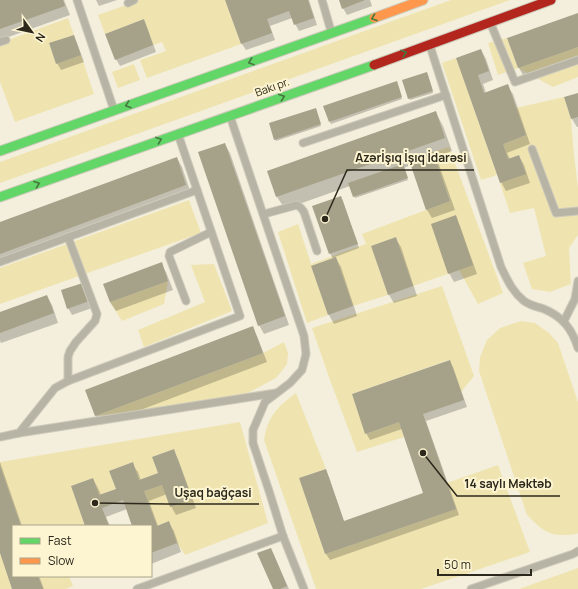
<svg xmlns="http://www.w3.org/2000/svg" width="578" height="589" font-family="Manrope,sans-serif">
<rect width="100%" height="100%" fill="#f3efdc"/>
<g fill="#efe4b0">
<polygon points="140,0 225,0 241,44 147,78 140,60 166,51 162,42 153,45 144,19 105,34 98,15"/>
<polygon points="451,0 510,0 0,183 0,162"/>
<polygon points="68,18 74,35 49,44 56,64 81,55 94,94 15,122 0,82 0,43"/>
<polygon points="507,38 518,68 578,47 578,77 553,87 518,68 498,75 488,43"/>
<polygon points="456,58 497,175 481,180 442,63"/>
<polygon points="134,64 140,80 118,88 112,72"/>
<polygon points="564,97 571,119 574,155 578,188 578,235 569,248 571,284 550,292 532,289 523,263 546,256 534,208 510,213 500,183 526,173 519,155 508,159 503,144 526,135 516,108"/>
<polygon points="449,147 503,293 478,304 459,270 413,286 396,237 371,246 388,295 353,306 336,257 311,266 328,315 307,323 278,232 298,224 311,264 366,244 362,234 450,201 433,152"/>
<polygon points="189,200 201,233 0,304 0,268"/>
<polygon points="214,264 232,311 144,347 138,330 205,302 191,265"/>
<polygon points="168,281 164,304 122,321 110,302"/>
<polygon points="442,286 474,376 461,392 449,360 352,394 366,434 399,422 404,437 357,452 330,380 312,328"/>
<path d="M 521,321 L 535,323 L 549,333 L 558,343 L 578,402 L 578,533 L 577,534 C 550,537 546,534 527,515 L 479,371 L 480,357 L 487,340 L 500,328 Z"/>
<polygon points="284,342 288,353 287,364 281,372 276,378 233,401 95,416 263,353"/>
<path d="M 296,393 L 326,469 L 299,478 L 325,554 L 456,509 L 447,483 L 498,465 L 530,552 L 421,589 L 316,589 L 264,440 C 268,416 277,407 296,393 Z"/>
<polygon points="240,422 268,523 185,555 177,543 169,521 157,526 144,491 162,485 192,499 174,449 152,457 158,473 139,480 133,462 109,471 116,489 99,495 93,478 71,486 85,526 21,526 0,466 0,462"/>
<polygon points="0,553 12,589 0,589"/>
<polygon points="578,568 578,589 519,589"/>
<polygon points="38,576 69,576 73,586 66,589 43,589"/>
</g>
<g fill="#0003">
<polygon points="0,0 64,0 70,15 0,40"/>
<polygon points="96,0 117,0 99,6"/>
<polygon points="226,0 309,0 317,25 299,31 292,18 270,26 275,40 246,50 242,44"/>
<polygon points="340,0 370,0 372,6 347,15 343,8"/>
<polygon points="578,14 578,58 524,77 519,68 509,38"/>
<polygon points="143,20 147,27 156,52 120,66 116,59"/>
<polygon points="73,36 77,43 84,62 61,70 57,63"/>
<polygon points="481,50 486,59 493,80 483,84 486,93 507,86 513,94 530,144 507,153 510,159 519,156 524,165 530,183 506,191 501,182 457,59"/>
<polygon points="428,75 433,93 410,100 409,98"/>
<polygon points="397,84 402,99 331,124 330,122"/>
<polygon points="578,94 578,127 577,127 572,119"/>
<polygon points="316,110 321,126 276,141 275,139"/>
<polygon points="436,113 443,126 452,151 435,157 438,162 455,210 432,218 427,210 411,165 404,168 408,180 355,198 350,186 285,209 277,197 269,171"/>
<polygon points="225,144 230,153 289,325 264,334 259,325"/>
<polygon points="177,158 182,167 191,194 0,265 0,224"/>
<polygon points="341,197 343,201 359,248 335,257 341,267 357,316 334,324 329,315 312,266 333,259 330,253"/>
<polygon points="455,217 460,226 477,274 454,282 449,273"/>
<polygon points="395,238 401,247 417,296 394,303 389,295"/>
<polygon points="161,264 166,272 173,290 116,311 110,302 104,284"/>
<polygon points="85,283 95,307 72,315 68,308"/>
<polygon points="47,296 52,305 58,323 1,343 0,341 0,313"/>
<polygon points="252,327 257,336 267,362 101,425 96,416 86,390"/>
<polygon points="449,361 453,367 467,407 426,421 459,515 330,560 326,554 300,478 325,470 329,477 344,522 424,494 402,429 370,440 366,433"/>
<polygon points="173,450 178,459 196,508 176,515 171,506 167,494 149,501 158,526 169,523 174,531 181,552 151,564 151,526 133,526 127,509 106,517 110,526 86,526 93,479 98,488 101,495 117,489 132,464 138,472 141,481 159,474"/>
<polygon points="0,462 22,526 13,526 13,576 39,576 44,589 13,589 0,550"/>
<polygon points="270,549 274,555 289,589 274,589"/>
</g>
<g fill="#a6a189">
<polygon points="0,0 63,0 65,6 0,29"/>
<polygon points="225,0 308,0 314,18 294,25 289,11 267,19 272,33 241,44"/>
<polygon points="339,0 365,0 342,9"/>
<polygon points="578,13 578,47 518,68 507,38"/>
<polygon points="144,19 153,45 115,60 105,34"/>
<polygon points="74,35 81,55 56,64 49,43"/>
<polygon points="481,49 489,71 478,75 484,93 508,84 526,135 503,144 508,159 519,155 526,174 500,183 456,58"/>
<polygon points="427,72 433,91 408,99 402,80"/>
<polygon points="397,81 402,97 329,122 323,106"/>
<polygon points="578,93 578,117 571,119 564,97"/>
<polygon points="316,108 321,124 274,140 269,123"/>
<polygon points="436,111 445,138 276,197 267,171"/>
<polygon points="225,143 285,316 258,326 198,152"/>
<polygon points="433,152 450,201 426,210 409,160"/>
<polygon points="177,157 186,185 0,254 0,222"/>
<polygon points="403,164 408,178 353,197 348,183"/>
<polygon points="341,196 358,244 329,254 312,206"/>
<polygon points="456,215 473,265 448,274 431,224"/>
<polygon points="396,237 413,286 388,295 371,246"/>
<polygon points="336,257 353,306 328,315 311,266"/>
<polygon points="162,262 168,281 110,302 103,284"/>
<polygon points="86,282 92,300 67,309 61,290"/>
<polygon points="47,295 54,313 0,333 0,312"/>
<polygon points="253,326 263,353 95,416 85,390"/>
<polygon points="450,360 464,400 423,414 456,509 325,554 299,478 326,469 344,521 423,493 399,422 365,434 352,394"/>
<polygon points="174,449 192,499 170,507 162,485 144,491 157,526 169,521 177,543 151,553 151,526 132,526 123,500 102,508 109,526 85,526 71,486 93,478 99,495 116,489 109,471 133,462 139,480 158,473 152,457"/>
<polygon points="0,466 21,526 13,526 13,576 38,576 43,589 12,589 0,553"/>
<polygon points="271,548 287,586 280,589 273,589 257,553"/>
</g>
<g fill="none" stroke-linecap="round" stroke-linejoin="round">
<g stroke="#cecabb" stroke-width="9">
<g id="lane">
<polyline points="77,0 114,110"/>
<polyline points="322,0 331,31"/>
<polyline points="128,3 134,0"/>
<polyline points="490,22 515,82 578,60"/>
<polyline points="0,42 6,40"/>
<path d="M 430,46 L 501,267 C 508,281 512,291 524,301 C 529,305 538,307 544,309 C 563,317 572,329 578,348"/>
<polyline points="230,116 304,336 306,354 302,370 290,383 265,402 253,430 253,443 270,494 283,536"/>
<polyline points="303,143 446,95"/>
<polyline points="532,149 556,213 578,211"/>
<polyline points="264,214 297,205 301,208 304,212 317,251"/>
<polyline points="68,237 97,314 95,321 76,342 70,351 68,357 68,381"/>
<polyline points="0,262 197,190"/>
<polyline points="186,301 169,256 170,252 211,232"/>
<polyline points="564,321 575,299 578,281"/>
<polyline points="19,433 276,393"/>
<polyline points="0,437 19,433 55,388 68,381 240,316 178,134"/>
<polyline points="137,589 283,536 304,589"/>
<polyline points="471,589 573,554 578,551"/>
</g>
</g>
<g stroke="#cecabb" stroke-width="11">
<g id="fast">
<polyline points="0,151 374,18"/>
<polyline points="0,197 374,65"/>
</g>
</g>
<g stroke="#cecabb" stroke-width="11">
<polyline id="slow" points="374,18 423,0"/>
</g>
<g stroke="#cecabb" stroke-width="11">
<polyline id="jam" points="374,65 551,0"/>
</g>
<use href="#lane" stroke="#b8b4a5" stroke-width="7"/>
<use href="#fast" stroke="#63d668" stroke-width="9"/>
<use href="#slow" stroke="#ff974d" stroke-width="9"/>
<use href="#jam" stroke="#b3261e" stroke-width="9"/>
</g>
<defs><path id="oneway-chevron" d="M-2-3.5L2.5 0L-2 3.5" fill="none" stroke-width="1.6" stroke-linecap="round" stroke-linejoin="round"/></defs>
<g stroke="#45773e">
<use href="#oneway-chevron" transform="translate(374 18) rotate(160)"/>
<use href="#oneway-chevron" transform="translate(404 53) rotate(-19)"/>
<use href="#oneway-chevron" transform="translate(251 62) rotate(161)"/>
<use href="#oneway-chevron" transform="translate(282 97) rotate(-20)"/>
<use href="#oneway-chevron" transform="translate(128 105) rotate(161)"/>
<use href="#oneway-chevron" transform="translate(159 140) rotate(-20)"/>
<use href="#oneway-chevron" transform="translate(37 184) rotate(-20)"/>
</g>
<g text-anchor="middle" stroke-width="4" stroke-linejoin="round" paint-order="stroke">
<g font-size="11" fill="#2c291c" stroke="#fdf5d2">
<text transform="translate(272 87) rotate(-20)" y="4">Bakı pr.</text>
</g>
</g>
<path fill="none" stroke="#2c291c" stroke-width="1.5" d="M325 219L347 170H474M423 453L457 496H560M95 503L166 504H259"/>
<g fill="#2c291c" stroke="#fdf5d2" stroke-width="1.5">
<circle cx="325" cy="219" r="4"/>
<circle cx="423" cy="453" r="4"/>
<circle cx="95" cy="503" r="4"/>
</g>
<g font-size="12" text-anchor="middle" font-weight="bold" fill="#2c291c" stroke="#fdf5d2" stroke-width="4" stroke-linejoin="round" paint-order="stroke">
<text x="411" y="162">Azərİşıq İşıq İdarəsi</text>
<text x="508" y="488">14 saylı Məktəb</text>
<text x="213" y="497">Uşaq bağçasi</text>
</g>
<rect x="12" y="525" width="140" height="52" fill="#fdf5d2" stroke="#a9a389"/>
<rect x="20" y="538" width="20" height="6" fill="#63d668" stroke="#a9a389"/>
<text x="48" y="545" font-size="12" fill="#2c291c">Fast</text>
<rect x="20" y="558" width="20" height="6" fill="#ff974d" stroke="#a9a389"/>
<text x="48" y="565" font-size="12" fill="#2c291c">Slow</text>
<g transform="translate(32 32) rotate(123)" stroke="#fdf5d2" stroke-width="3" paint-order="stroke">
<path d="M0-3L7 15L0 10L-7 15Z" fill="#2c291c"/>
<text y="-6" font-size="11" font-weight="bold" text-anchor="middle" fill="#2c291c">N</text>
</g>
<path d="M438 569v6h93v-6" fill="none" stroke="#2c291c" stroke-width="2"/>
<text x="444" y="569" font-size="12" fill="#2c291c" stroke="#fdf5d2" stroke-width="3" paint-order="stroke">50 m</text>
</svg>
